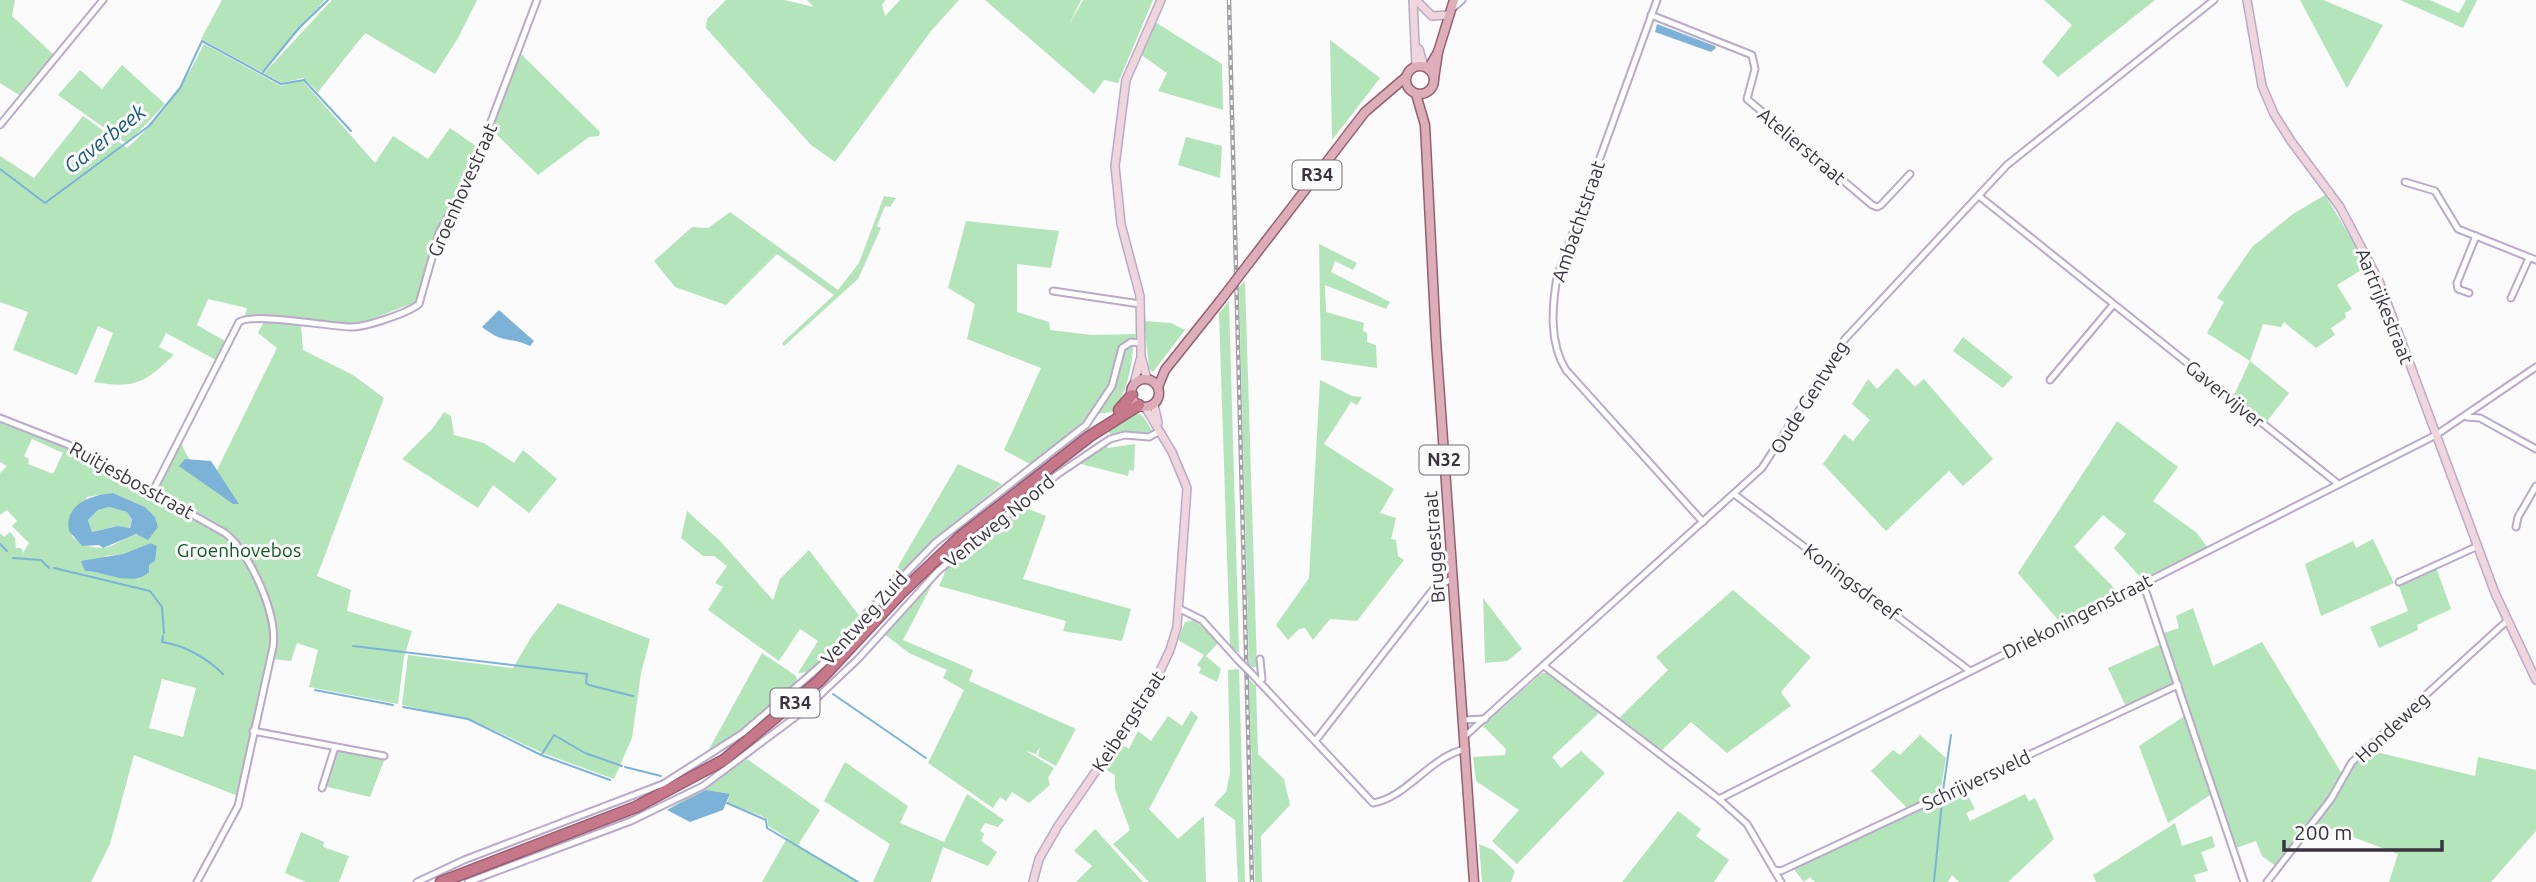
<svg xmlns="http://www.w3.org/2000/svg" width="2536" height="882" font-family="Ubuntu,sans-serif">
<rect width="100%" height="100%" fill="#fbfbfb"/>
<g fill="#b4e4ba" fill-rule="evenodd">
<polygon points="0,0 15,0 12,16 53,54 19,95 0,83"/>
<polygon points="222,0 325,0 262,72 201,39"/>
<polygon points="332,0 477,0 458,38 435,74 365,33 318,92 303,78 282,83 264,73"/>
<polygon points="726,0 784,0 814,7 807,0 886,0 882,4 885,16 900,0 959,0 931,31 835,162 811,145 706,28 707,19"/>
<polygon points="985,0 1081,0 1069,25 1083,0 1153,0 1118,83 1104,80 1094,94"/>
<polygon points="2044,0 2155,0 2058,77 2042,62 2072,25"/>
<polygon points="2300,0 2323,0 2383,25 2347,88"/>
<polygon points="2400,0 2430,0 2459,13 2466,0 2477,0 2463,28"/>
<polygon points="1155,22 1222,64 1223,110 1158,91 1167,73 1140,54"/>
<polygon points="1330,40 1380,78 1332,140"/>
<path d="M 204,44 L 281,86 L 299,80 L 303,81 L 375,163 L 393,136 L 428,159 L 450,128 L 479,148 L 466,178 L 441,220 L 416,302 L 356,325 L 245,315 L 247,308 L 208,299 L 197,325 L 225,341 L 216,360 L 166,333 L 159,347 L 174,355 C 144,383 135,389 94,382 L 113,333 L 98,326 L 77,375 L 13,350 L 28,312 L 0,302 L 0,156 L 34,178 L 83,116 L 127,148 C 162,117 184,85 204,44 Z"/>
<polygon points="519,52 600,132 599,136 589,137 538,175 491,129"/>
<polygon points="122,65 165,104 127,144 58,95 80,70 102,89"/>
<polygon points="1186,137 1222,146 1220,178 1178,165"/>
<polygon points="2325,195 2368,266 2337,285 2352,309 2345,313 2346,318 2331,328 2335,335 2316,348 2284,322 2281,327 2263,324 2250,361 2289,393 2265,424 2233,397 2250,361 2207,333 2224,302 2217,298 2252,247 2293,214"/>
<polygon points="884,196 896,198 890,207 885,206 877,226 881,228 858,279 784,346 782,343 834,295 777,254 726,305 675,287 654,261 692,227 708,228 730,212 838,290 859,263"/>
<path d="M 966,221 L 1059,231 L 1051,268 L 1017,264 L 1017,312 L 1049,322 L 1050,330 L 1092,335 L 1136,334 L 1135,339 L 1120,344 C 1116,356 1115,370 1111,382 C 1095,419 1061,440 1030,464 L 1004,450 L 1041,368 L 967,339 L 975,304 L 948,288 Z"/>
<polygon points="1319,244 1357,263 1353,270 1335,261 1331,272 1390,302 1386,309 1325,285 1326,312 1364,323 1363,331 1367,333 1367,342 1376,345 1377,368 1321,360"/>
<polygon points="1245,281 1257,667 1249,667 1239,287"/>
<polygon points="1229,301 1239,653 1230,647 1219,313"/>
<path d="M 264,321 L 301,325 L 303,350 L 353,375 L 384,398 L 317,576 L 351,590 L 347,611 L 412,631 L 404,657 L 398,704 L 309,687 L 318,650 L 297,643 L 291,661 L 273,659 L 238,796 L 134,755 L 110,844 L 91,882 L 0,882 L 0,533 L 4,537 L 10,532 L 15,538 L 16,548 L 21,548 L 23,553 L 29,543 L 12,526 L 17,521 L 7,510 L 0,515 L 0,473 L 7,466 L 0,462 L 0,421 L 68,447 L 73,450 L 72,454 L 145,495 L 147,491 L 153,494 L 181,441 C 187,461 196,468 217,470 L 277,348 L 258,333 ZM 32,439 L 63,453 L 53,474 L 28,464 L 29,459 L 24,456 ZM 113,493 L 145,507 L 143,536 C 130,531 120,544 108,547 C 96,550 79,545 72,536 L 87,497 ZM 151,543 L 157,546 L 155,561 L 149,565 L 98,573 L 93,571 L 106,556 L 123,554 ZM 162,679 L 196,688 L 183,737 L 149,728 Z"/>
<polygon points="1144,321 1171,323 1185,330 1153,372 1149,368"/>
<polygon points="1963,337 2013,377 2003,388 1953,351"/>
<path d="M 1133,346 C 1133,365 1125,398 1112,412 L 1098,414 L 1114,389 L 1124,351 Z"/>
<polygon points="1897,368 1915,387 1924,379 1993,459 1963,486 1949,471 1886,531 1823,464 1844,434 1853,441 1870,420 1852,404 1868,379 1877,389"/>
<polygon points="1320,380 1352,396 1362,397 1357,405 1351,402 1324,444 1394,489 1380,513 1396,518 1391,539 1396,540 1398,556 1404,560 1357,621 1330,619 1313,640 1305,628 1299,629 1288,640 1276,625 1309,578"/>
<polygon points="1131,410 1143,416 1153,432 1111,435 1106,427"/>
<polygon points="444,412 451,416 454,435 484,443 514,463 523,450 557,479 529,513 493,485 478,508 402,459 432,429"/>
<polygon points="2117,421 2178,467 2153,501 2197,533 2207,547 2142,579 2114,548 2126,534 2103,515 2074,547 2118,592 2059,621 2018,573"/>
<polygon points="1105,444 1108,448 1135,444 1134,471 1129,470 1128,476 1077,463"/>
<polygon points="958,464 1002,484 939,536 883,592"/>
<polygon points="1021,506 1046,516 1023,579 1131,609 1122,641 1063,631 1066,621 939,586 949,563"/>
<polygon points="109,507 127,512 132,521 129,528 118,526 92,532 88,520 98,510"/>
<polygon points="687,511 720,541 773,600 780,579 809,550 861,618 810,672 798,673 818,641 800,629 779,661 708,610 723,587 715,583 727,566 714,556 703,556 681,538"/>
<polygon points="2373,539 2394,583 2321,616 2305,564 2353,541 2356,548"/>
<polygon points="2436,567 2451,609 2417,625 2418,630 2379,648 2370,627 2408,611 2398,584"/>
<polygon points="937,575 903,640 973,670 969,681 1076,729 1056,766 1038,756 1040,747 1036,754 1026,751 1054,768 1048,778 1050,785 1029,803 1012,792 1006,801 1000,797 993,808 928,763 964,690 943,678 947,670 909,653 883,633"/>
<polygon points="1733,590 1811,657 1781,692 1791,706 1727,753 1691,722 1661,751 1618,719 1668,670 1656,657"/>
<polygon points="1483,598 1522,649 1507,661 1485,663"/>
<polygon points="558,603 650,639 641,673 632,738 614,779 545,754 476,722 402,705 408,655 513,668 532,636"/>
<polygon points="2193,608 2213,666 2262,642 2342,774 2334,790 2277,867 2262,856 2256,841 2236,848 2161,634 2179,628 2176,616"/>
<polygon points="1195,620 1218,643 1206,656 1221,669 1217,682 1199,673 1201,668 1197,665 1204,655 1178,640 1185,622"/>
<polygon points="2161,644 2175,686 2126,707 2108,668"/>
<polygon points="762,653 795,675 798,682 742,731 707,753"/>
<polygon points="1239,669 1245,882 1238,882 1235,820 1214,805 1226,792 1230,773 1228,670"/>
<polygon points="1542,673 1547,673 1599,713 1552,757 1561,768 1581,751 1605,773 1517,864 1492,841 1519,810 1476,781 1473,757 1505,755 1506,749 1483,726"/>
<polygon points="1249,679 1256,686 1258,754 1284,779 1290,805 1261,836 1262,882 1255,882"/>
<polygon points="1191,711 1198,717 1149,809 1178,839 1204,816 1206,882 1149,882 1113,844 1130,830 1115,789 1115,775 1103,768 1119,743 1129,749 1138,731 1151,741 1168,716 1182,726"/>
<polygon points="2186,715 2213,793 2168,823 2139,746"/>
<polygon points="1920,735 1946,758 1940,794 1909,810 1871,771 1893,750 1900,755"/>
<polygon points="337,748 385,758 370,797 324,786"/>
<path d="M 2368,750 L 2475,776 L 2478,757 L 2536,770 L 2536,831 L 2491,882 L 2389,882 L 2398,854 L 2316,823 C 2334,799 2347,772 2368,750 Z"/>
<polygon points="747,759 820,810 798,845 860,882 762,882 787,838 768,826 768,820 762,816 727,803 730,795 667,810"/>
<polygon points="845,762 908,806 900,823 944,842 967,794 1004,820 998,827 985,823 980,831 984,834 981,841 997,852 988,866 943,847 931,882 873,882 890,844 824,801"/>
<polygon points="1964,788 1975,809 1966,813 1970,821 2025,794 2029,801 2035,798 2054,839 2008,882 1959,882 1952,875 1948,882 1815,882 1810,877 1804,882 1793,868 1941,799 1941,810 1944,797"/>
<polygon points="1678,811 1701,829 1696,836 1729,860 1714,882 1622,882"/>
<polygon points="2175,823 2182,846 2212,836 2215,847 2201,852 2208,871 2194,875 2196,882 2096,882 2093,875"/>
<polygon points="1095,829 1143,882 1076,882 1092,866 1074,851"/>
<polygon points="301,832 324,842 323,847 349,856 339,882 306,882 285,873"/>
<polygon points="1479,844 1493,850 1515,871 1511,882 1482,882"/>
</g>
<g fill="#7cb2d8" fill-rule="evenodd">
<polygon points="1657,24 1715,46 1716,48 1711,52 1655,32"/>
<path d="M 499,310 L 534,341 L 530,346 C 509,336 505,345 482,327 Z"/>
<polygon points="185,459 211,461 239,504 233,504 179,466"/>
<path d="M 113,493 L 145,507 L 155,517 L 158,527 L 148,540 L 136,534 L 103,548 L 99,545 L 82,546 L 69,531 C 64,503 92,495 113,493 ZM 109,507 L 127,512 L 132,520 L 130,528 L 118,526 L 92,532 L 88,520 L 98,510 Z"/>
<path d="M 151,543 L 157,546 L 155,561 L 149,565 L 149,572 C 132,588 105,571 85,571 L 81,561 L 123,554 Z"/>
<polygon points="706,790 730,794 723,810 690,822 667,810"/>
</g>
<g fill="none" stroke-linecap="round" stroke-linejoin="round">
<g stroke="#7cb2d8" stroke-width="2">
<polyline points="263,72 299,28 328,0"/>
<polyline points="0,169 45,203 149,126 180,88 202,41 281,84 304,80 351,131"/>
<polyline points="0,544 7,551"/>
<polyline points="13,558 41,560 49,568"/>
<polyline points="54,568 150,591 162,607 164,633"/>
<path d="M 163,636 L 162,642 C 184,645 207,658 223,674"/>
<polyline points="353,646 587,674 586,683 589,685 633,696"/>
<polyline points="315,690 393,705"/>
<polyline points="833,694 926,758"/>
<polyline points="403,707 468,719 541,755 610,780"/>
<polyline points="542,754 554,735 585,753 622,766"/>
<polyline points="625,767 661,776"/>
<polyline points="1943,791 1951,735"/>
<polyline points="727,803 766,820 767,828 858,882"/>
<polyline points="1934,882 1942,801"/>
</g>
<g stroke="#baa9c9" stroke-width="9">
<g id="street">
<path d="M 1657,0 L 1557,277 C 1552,307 1549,343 1566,370 L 1703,522"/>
<polyline points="1454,7 1462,0"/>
<polyline points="1651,15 1752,55 1755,69 1747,99 1872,205 1877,207 1881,205 1910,174"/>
<polyline points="0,125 103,0"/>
<polyline points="2405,182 2435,191 2458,229 2536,260"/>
<polyline points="1979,196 2337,483"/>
<polyline points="1053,291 1140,304"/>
<polyline points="2469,293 2458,289 2457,283 2476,236"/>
<polyline points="2511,298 2529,258"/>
<polyline points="2050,380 2113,305"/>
<polyline points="2467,417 2480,418 2536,449"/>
<path d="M 0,418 L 69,445 L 225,533 C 250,552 278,615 273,647 L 238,806 L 197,882"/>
<path d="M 153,491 L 239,322 C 254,312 330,327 352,327 C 366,327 408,313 419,304 L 439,233 L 470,177 L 537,0"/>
<polyline points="1734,494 1970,671"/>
<polyline points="2516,527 2518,517 2536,486"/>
<polyline points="2399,582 2478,546"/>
<polyline points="2143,583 2244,882"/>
<polyline points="1180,609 1202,620 1238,660"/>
<polyline points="1544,666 1719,799 2436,435 2536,367"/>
<path d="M 1251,673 L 1373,803 C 1408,797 1430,756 1466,749"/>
<polyline points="1259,682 1262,679 1260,659"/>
<polyline points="1464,720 1485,719"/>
<polyline points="253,731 384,756"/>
<polyline points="1465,736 1762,468 1845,339 2007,165 2214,0"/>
<polyline points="1316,740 1435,587 1452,579"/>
<polyline points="322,788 335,747"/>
<polyline points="1719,799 1747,824 1781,882"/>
<polyline points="1774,870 1781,871 2178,685"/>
<polyline points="417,882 464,860 663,784 743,733 833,655 866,614 935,543 1086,425 1112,386 1122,348 1131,342 1140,343"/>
<polyline points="468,882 631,821 703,786 802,712 858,659 938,571 1058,474 1110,439 1125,435 1149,437 1160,431"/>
<polyline points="2267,882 2331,799 2352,762 2508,620"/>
</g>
</g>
<g stroke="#baa9c9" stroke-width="10">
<g id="secondary">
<polyline points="1413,0 1416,66"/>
<polyline points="1416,0 1432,16 1449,15"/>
<polyline points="2247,0 2262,86 2274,114 2291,141 2340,207 2379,281 2495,593 2536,680"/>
<polyline points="1419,49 1424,67"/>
<polyline points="1147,379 1141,356 1140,296 1121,224 1115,166 1126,80 1161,0"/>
<polyline points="1134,384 1140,360"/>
<polyline points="1154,404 1158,423"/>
<polyline points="1033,882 1039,859 1058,826 1149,694 1170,650 1177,627 1187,488 1172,452 1145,407"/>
</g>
</g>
<g stroke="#955f70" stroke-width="11">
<g id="primary">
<circle cx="1420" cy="80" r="14"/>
<polyline points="1428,69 1438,52 1454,0"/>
<polyline points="1434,79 1438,52"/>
<polyline points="1416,94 1425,125 1436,340 1474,882"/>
<polyline points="1249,263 1365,112 1406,77"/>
<circle cx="1145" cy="393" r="14"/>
<polyline points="1158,387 1165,370 1220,301"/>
</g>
</g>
<g stroke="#955f70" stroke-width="13">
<g id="highway">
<polyline points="1119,410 1132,395"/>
<polyline points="441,882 636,807 724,760 819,681 901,593 960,537 1090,436 1139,405"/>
</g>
</g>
<use href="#street" stroke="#fff" stroke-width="5"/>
<use href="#secondary" stroke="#eed6dc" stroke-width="7"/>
<use href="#primary" stroke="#ddadb9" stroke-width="8"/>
<use href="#highway" stroke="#c6778a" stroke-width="10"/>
<g stroke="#a39fa5" stroke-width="4.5">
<polyline id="rail" points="1229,0 1252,882"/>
</g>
<use href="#rail" stroke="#fbfbfb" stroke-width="2" stroke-dasharray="5" stroke-linecap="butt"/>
<g stroke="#baa9c9" stroke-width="9" stroke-linecap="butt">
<polyline id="street-bridge" points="1238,660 1251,673"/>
</g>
<g stroke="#955f70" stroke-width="11" stroke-linecap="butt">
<polyline id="primary-bridge" points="1220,301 1249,263"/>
</g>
<use href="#street-bridge" stroke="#fff" stroke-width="5"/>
<use href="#primary-bridge" stroke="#ddadb9" stroke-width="8"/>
</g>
<g text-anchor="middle" stroke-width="6" stroke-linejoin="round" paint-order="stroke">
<g fill="#fbfbfb" stroke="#746f78" stroke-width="2">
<rect x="1292.5" y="160.5" width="49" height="29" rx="5"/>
<rect x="1419.5" y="445.5" width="49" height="29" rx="5"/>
<rect x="770.5" y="688.5" width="49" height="29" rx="5"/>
</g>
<g font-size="18" font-weight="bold" fill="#3a3340">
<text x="1317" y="181">R34</text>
<text x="1444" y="466">N32</text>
<text x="795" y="709">R34</text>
</g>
<g font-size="19" fill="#3a3340" stroke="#fbfbfb">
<text transform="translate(1802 146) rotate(40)" y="7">Atelierstraat</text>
<text transform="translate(462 190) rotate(-66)" y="7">Groenhovestraat</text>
<text transform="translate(1578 221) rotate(-71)" y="7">Ambachtstraat</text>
<text transform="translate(2385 306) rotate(68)" y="7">Aartrijkestraat</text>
<text transform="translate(2225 394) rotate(39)" y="7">Gavervijver</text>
<text transform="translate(1809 397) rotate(-58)" y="7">Oude Gentweg</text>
<text transform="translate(132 480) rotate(29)" y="7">Ruitjesbosstraat</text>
<text transform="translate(999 521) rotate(-39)" y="7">Ventweg Noord</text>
<text transform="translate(1434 547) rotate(-94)" y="7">Bruggestraat</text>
<text transform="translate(1852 582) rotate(37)" y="7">Koningsdreef</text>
<text transform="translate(2077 616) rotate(-27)" y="7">Driekoningenstraat</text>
<text transform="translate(864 618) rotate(-48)" y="7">Ventweg Zuid</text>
<text transform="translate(1128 721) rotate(-57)" y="7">Keibergstraat</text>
<text transform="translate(2392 727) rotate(-43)" y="7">Hondeweg</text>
<text transform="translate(1976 780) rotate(-25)" y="7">Schrijversveld</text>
</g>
<g font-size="19" fill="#0f5925" stroke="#fbfbfb">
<text x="239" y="557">Groenhovebos</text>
</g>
<g font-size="21" font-style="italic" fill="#18577c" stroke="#fbfbfb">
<text transform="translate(105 139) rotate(-38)" y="7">Gaverbeek</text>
</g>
</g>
<path d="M2284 840v10h158v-10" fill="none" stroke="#3a3340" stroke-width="3.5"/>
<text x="2294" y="840" font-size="21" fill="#3a3340" stroke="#fbfbfb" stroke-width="5" paint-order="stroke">200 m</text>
</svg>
